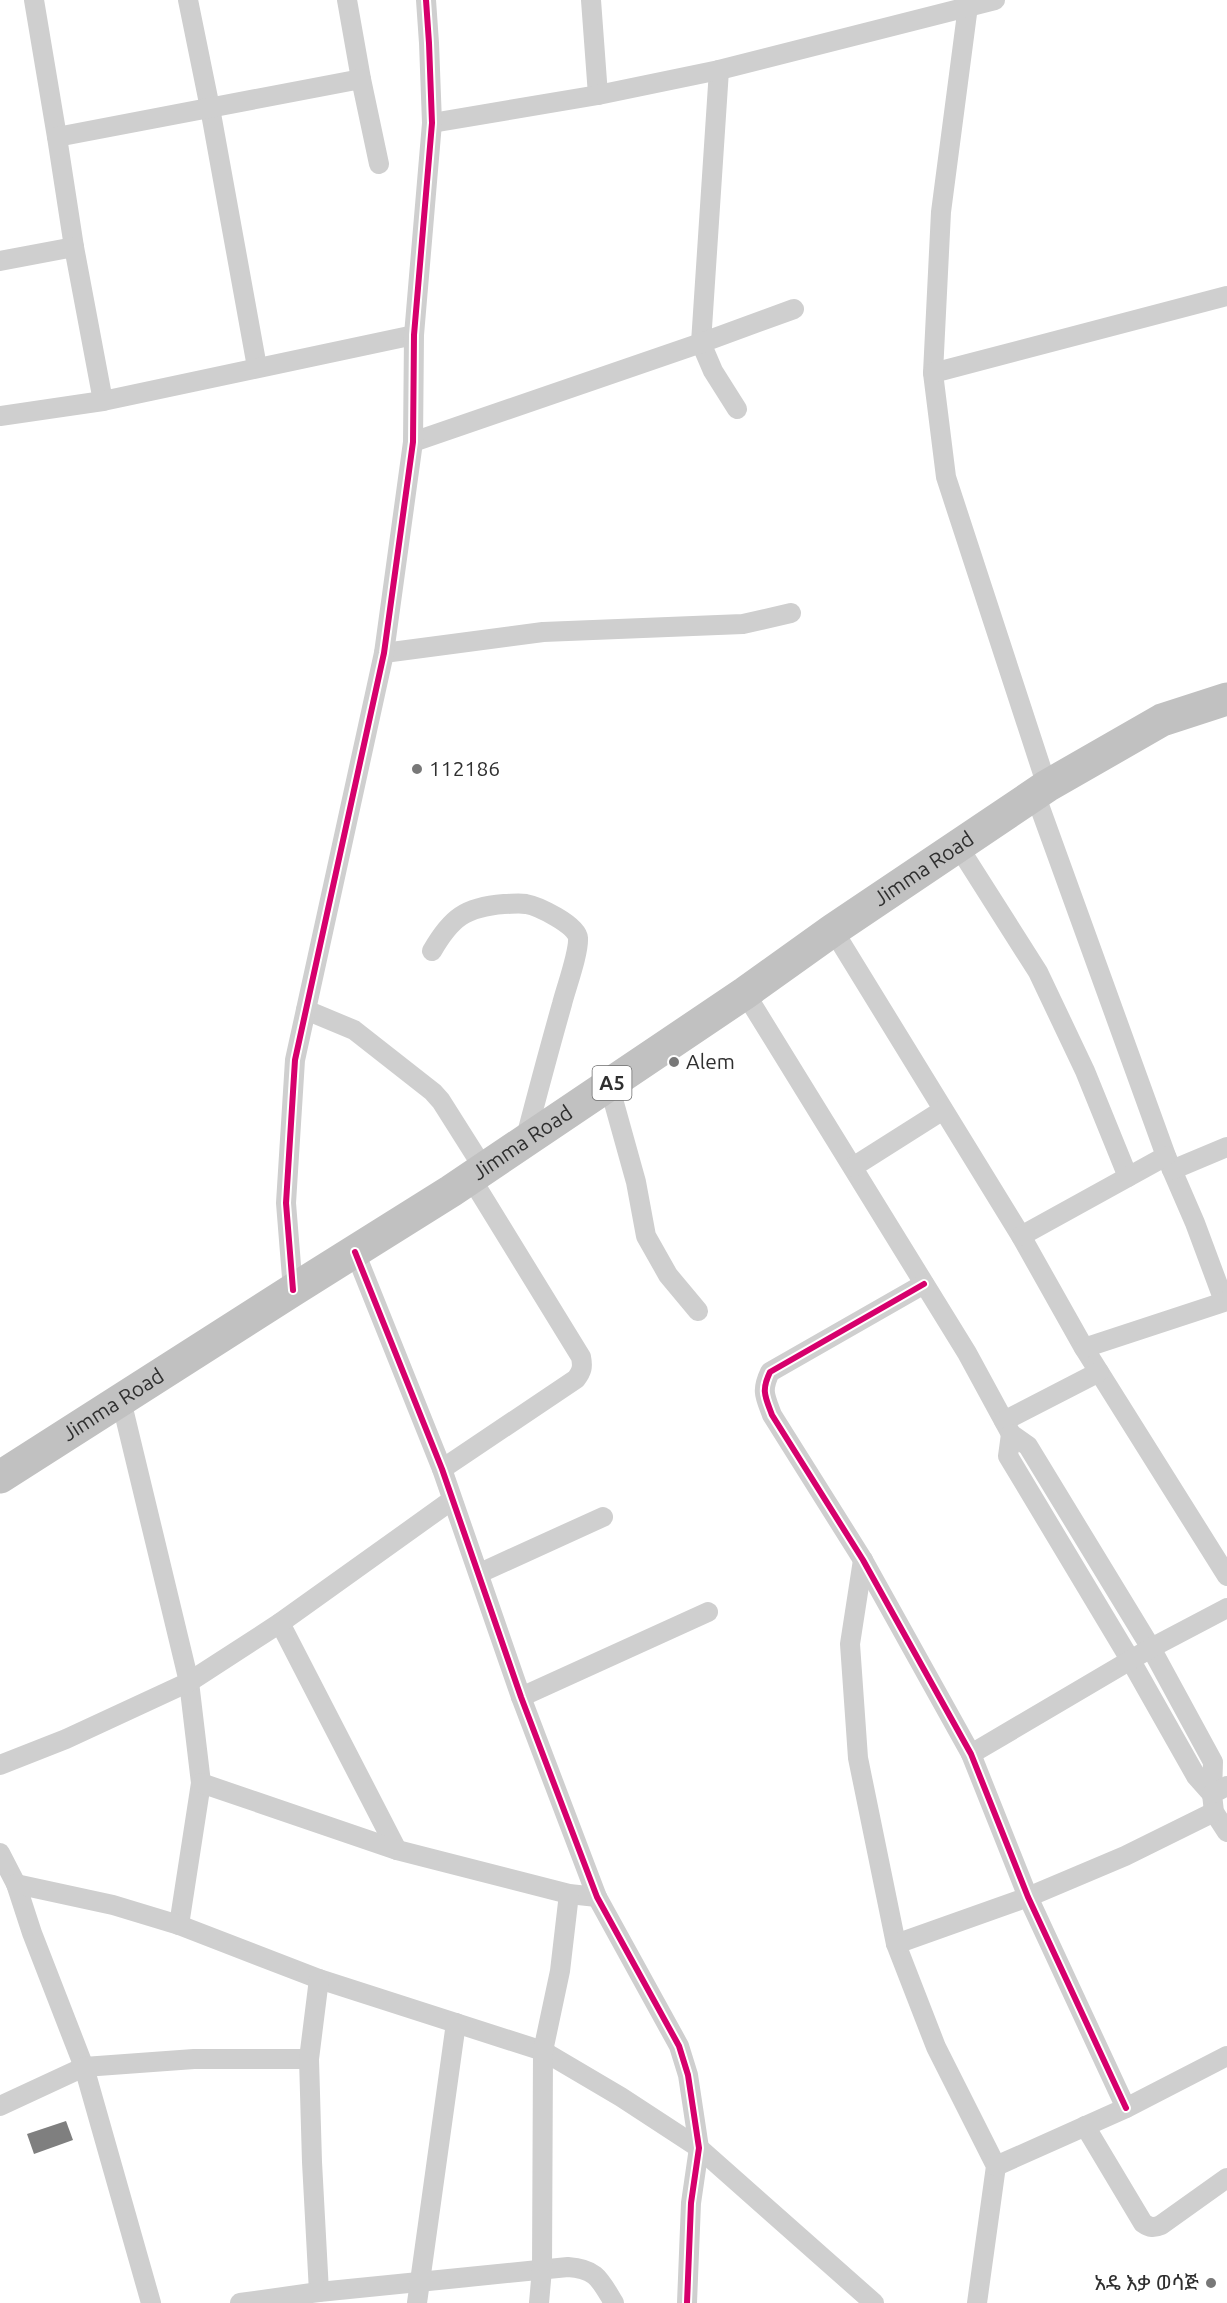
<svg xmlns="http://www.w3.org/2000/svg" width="1227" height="2303" font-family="Ubuntu,'Noto Sans Ethiopic',sans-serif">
<rect width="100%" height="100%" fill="#fff"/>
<polygon fill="#7f7f7f" points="66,2121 73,2140 34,2154 27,2134"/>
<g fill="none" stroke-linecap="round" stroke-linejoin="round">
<g stroke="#cfcfcf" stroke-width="20">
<polyline points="34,0 57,137"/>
<polyline points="188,0 210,108 257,367"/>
<polyline points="347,0 361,79"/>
<polyline points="591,0 598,95"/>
<polyline points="966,0 968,6 941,212 933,373 946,477 1047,786"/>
<polyline points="719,70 701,343 713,371 737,409"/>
<polyline points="432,123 598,95 719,70 995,0"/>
<polyline points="74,247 57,137 361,79 379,164"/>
<polyline points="0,261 74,247 103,401"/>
<polyline points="933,373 1227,296"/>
<polyline points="0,416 103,401 414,335"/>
<polyline points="413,442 701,343 794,309"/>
<polyline points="384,653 543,632 743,624 791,613"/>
<polyline points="1035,794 1166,1156 1195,1223 1224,1301"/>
<polyline points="958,846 1038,972 1085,1071 1128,1177"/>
<polyline points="833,930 1021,1236 1084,1348 1227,1576"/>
<path d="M 432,951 C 451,918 465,907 504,904 C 511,904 519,903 526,904 C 538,906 577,925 578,938 C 579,953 566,988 562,1004 C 549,1050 537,1095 525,1141"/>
<polyline points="745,993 967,1353 1011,1434"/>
<polyline points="306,1010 354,1030 433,1092 441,1101 484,1169"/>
<polyline points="609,1085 636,1182 646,1236 668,1275 698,1311"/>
<polyline points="853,1167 943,1110"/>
<polyline points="1172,1170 1227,1147"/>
<polyline points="1021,1236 1166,1156"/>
<polyline points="355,1252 442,1469 521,1697 597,1897 679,2046 688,2075 699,2148 691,2203 687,2303"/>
<path d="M 924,1284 L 770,1372 C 761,1391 765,1396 772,1415 L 863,1560 L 971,1754 L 1028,1897 L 1126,2108"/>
<polyline points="293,1290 286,1203 295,1060 384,653 413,442 414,335 432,123 429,43 426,0"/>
<polyline points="1084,1348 1227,1301"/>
<polyline points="121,1400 189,1682 201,1783 179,1925"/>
<polyline points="1004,1421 1099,1372"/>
<polygon points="1011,1434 1028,1446 1151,1648 1213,1762 1212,1794 1196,1776 1131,1661 1008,1456"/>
<path d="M 442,1469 L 576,1379 C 582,1371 583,1367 581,1357 L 471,1178"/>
<polyline points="863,1560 850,1644 858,1758 896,1944 936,2047 996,2166 977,2303"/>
<polyline points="480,1573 603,1517"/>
<polyline points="280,1623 397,1850"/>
<polyline points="521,1697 708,1612"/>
<polyline points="971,1754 1151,1648 1227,1608"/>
<polyline points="0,1765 66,1739 189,1682 280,1623 452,1500"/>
<polyline points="201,1783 397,1850 569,1894 597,1897"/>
<polyline points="1227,1786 1212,1794 1214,1812 1227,1832"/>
<polyline points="0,1853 16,1884 32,1933 84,2067 151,2303"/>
<polyline points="16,1884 113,1905 179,1925 319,1979 543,2051 621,2097 699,2148 874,2303"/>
<polyline points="896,1944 1028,1897 1125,1856 1214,1812"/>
<polyline points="0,2106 84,2067 194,2059 309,2059"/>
<path d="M 1085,2126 L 1143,2223 C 1150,2228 1154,2228 1161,2225 L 1227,2178"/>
<polyline points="996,2166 1126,2108 1227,2056"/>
<polyline points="319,2292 312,2162 309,2059 319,1979"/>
<path d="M 240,2303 L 319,2292 L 568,2267 C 597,2269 600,2280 614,2303"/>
<polyline points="417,2303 456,2023"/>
<polyline points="539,2303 542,2269 543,2051 560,1971 569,1894"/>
</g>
<path stroke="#c1c1c1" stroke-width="33" id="s1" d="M 0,1477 L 293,1290 L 451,1191 L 745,993 L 833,930 L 1047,786 L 1162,720 L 1227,699"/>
<g stroke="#fff" stroke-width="10">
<g id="cycleway">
<polyline points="355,1252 442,1469 521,1697 597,1897 679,2046 688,2075 699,2148 691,2203 687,2303"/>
<path d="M 924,1284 L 770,1372 C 761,1391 765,1396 772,1415 L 863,1560 L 971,1754 L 1028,1897 L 1126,2108"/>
<polyline points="293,1290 286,1203 295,1060 384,653 413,442 414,335 432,123 429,43 426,0"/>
</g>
</g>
<use href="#cycleway" stroke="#d6006c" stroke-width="6"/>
</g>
<g fill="#787878" stroke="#fff" stroke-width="2">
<circle cx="417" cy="769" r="6"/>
<circle cx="674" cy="1062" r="6"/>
<circle cx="1211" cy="2283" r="6"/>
</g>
<g text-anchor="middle" stroke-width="6" stroke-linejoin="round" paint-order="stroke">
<rect fill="#fff" stroke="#6d6d6d" stroke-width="1.5" x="592.5" y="1066" width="39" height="34" rx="4.5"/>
<g font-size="20" font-weight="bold" fill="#2f2f2f">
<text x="612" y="1090">A5</text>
</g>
<g font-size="21" fill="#2f2f2f" stroke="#fff" text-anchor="start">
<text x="429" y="776">112186</text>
<text x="686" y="1069">Alem</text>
<text x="1199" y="2290" text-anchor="end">አዴ እቃ ወሳጅ</text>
</g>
<g font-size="21" fill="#2f2f2f" stroke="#fff">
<text dy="7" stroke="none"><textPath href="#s1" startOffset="1106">Jimma Road</textPath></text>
<text dy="7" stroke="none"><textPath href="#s1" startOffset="620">Jimma Road</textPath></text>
<text dy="7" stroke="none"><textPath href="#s1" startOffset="134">Jimma Road</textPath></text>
</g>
</g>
</svg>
